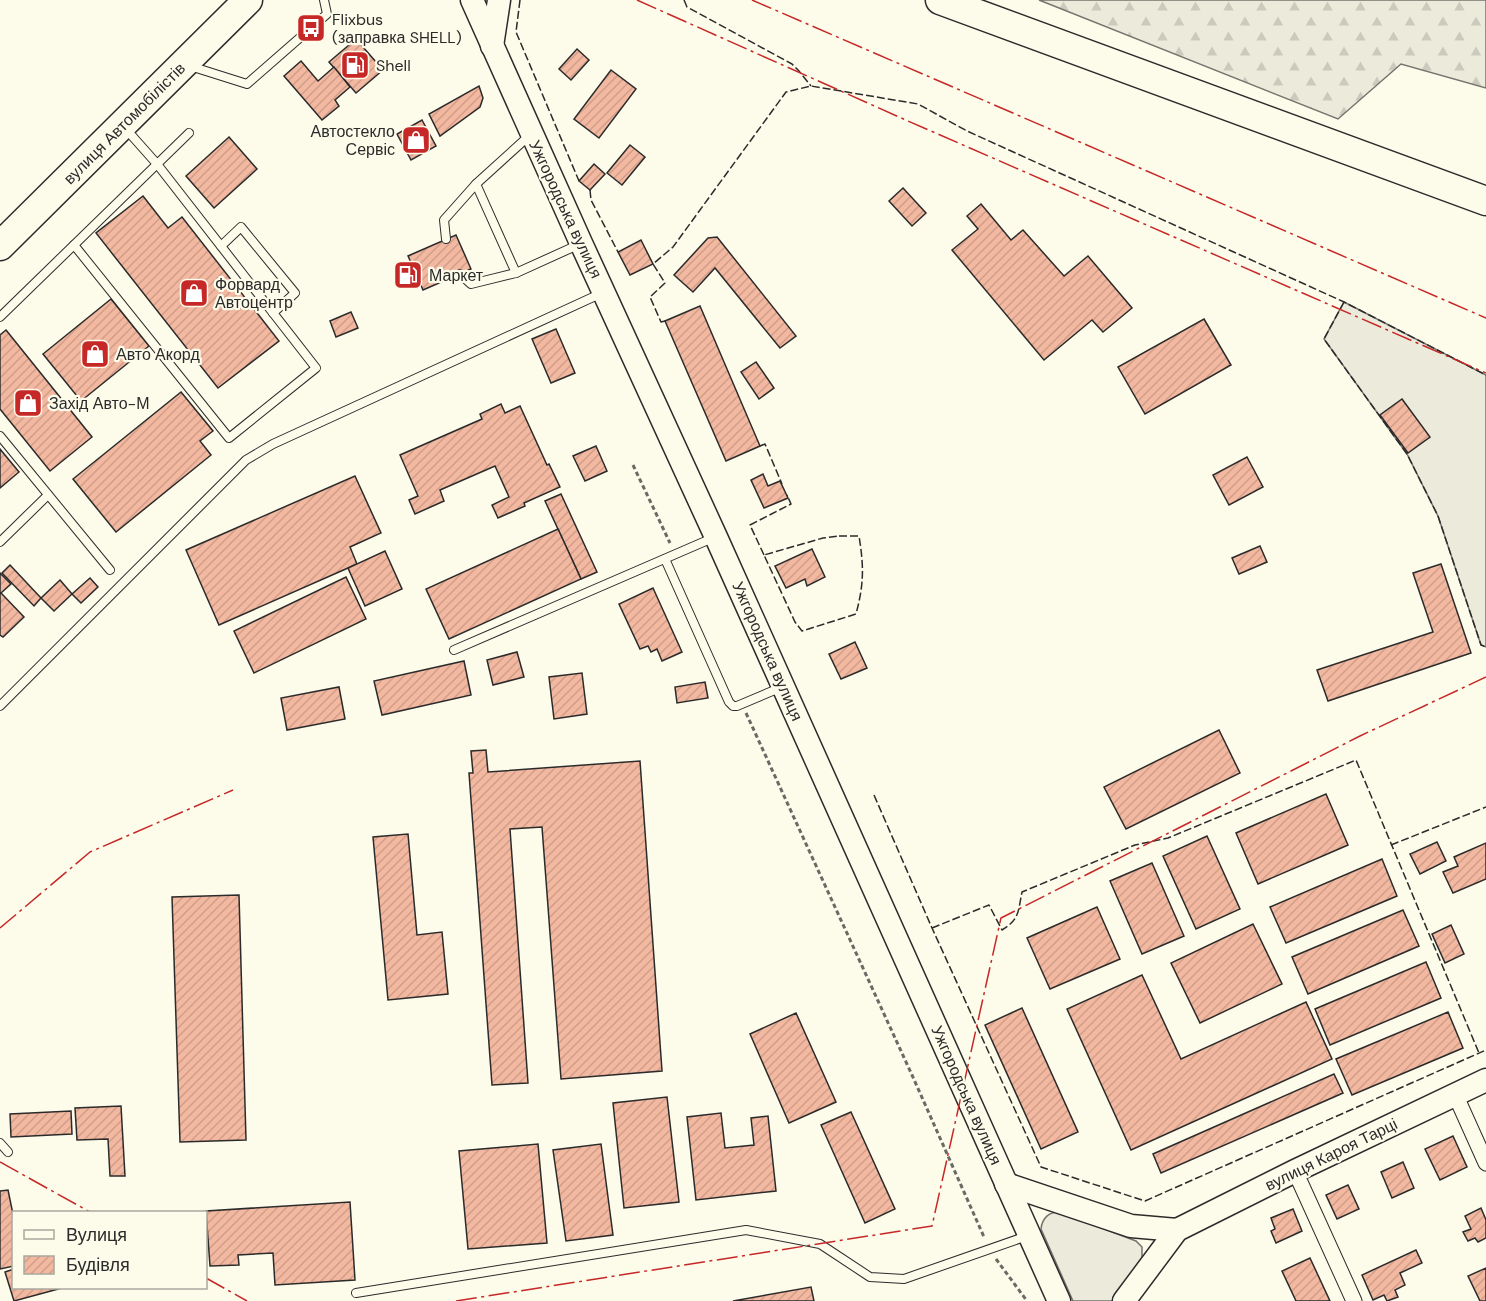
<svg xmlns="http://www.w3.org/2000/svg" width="1486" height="1301" font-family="'DM Sans',sans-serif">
<defs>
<pattern id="forest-firs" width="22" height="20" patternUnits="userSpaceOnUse" patternTransform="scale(1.5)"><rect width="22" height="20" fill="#ecebdb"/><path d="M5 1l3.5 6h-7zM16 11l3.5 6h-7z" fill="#cbcabc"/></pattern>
<pattern id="building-hatch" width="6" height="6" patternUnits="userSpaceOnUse" patternTransform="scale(1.5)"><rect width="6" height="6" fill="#f2b8a0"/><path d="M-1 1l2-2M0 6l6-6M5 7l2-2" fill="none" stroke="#d09e8a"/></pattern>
</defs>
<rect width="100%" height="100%" fill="#fdfbea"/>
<path fill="#ecebdb" stroke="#74746e" stroke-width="1.5" d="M 1059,1212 L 1136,1241 L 1142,1247 L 1142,1258 L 1113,1301 L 1073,1301 L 1041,1229 C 1042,1218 1049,1212 1059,1212 Z"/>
<polygon fill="url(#forest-firs)" stroke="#74746e" stroke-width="1.5" points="1039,0 1486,0 1486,88 1401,64 1338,119"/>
<polygon fill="#eceadb" stroke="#74746e" stroke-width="1.5" points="1344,302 1486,375 1486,647 1481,645 1438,516 1407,454 1324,339"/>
<g fill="url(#building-hatch)" stroke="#2b2b2b" stroke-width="1.5">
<polygon points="356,39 383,70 356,93 329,62"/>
<polygon points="577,49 589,60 571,80 559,69"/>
<polygon points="301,61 318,81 334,67 350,87 335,100 339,106 322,120 284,76"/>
<polygon points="611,70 636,89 599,138 574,119"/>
<polygon points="479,86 483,98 480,107 440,136 429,114"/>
<polygon points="422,120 436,146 411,160 397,134"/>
<polygon points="229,137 257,169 214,208 186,176"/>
<polygon points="630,145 645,157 622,185 607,173"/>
<polygon points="594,164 605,174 590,190 579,181"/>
<polygon points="903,188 926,213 912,226 889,201"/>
<polygon points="143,196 168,228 182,217 279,341 218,388 96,233"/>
<polygon points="981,204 1011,240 1023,230 1064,276 1088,256 1132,308 1103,332 1092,320 1044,360 952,250 978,229 967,216"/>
<polygon points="456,235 471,269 423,290 408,256"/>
<polygon points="717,237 796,336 780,348 715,268 693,292 674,275 708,238"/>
<polygon points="641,240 653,264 630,275 618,252"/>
<polygon points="411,262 419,282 405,288 396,268"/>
<polygon points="111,299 149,346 81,401 43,354"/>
<polygon points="700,306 760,446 726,461 665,321"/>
<polygon points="351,312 358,328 336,337 330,321"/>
<polygon points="1204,319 1231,365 1145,414 1118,367"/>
<polygon points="556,329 575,373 551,383 532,339"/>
<polygon points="6,330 92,437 50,471 0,409 0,335"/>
<polygon points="756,362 774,388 759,399 741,372"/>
<polygon points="181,392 213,431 200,441 211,455 116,532 73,479"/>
<polygon points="1402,399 1430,437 1408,453 1380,415"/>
<polygon points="501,404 505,413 520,406 547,465 549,464 560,487 524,503 525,506 498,518 492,505 509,497 495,466 440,490 444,501 415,514 409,500 418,496 400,455 482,419 480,414"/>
<polygon points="596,446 607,471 585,481 573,456"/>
<polygon points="0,449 19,472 0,488"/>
<polygon points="1247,457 1263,487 1229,505 1213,475"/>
<polygon points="763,474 768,486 780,481 788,498 764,508 751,480"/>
<polygon points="355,476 381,533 350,547 357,564 219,625 186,550"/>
<polygon points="561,494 597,572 581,579 545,501"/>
<polygon points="558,529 581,579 449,639 426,589"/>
<polygon points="1260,546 1267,562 1239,574 1232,558"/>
<polygon points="812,549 825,577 807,586 805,579 786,588 775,566"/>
<polygon points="385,551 402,589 365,606 348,568"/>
<polygon points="1441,564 1471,653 1328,701 1317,670 1433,632 1413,573"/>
<polygon points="10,565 41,598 34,606 2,573"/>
<polygon points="0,573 11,584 1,593 24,617 3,637 0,635"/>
<polygon points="346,577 366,619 254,673 234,631"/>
<polygon points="90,578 98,587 81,603 72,594"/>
<polygon points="60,580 72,594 54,611 41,598"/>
<polygon points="653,588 682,652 662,661 657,649 651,652 648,646 640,649 619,604"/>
<polygon points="855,642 867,668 841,679 829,654"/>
<polygon points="517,652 524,677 493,685 487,660"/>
<polygon points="464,661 471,695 382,715 374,681"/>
<polygon points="582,673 587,714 554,719 549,677"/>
<polygon points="705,682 708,698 677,703 675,687"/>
<polygon points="339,687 345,719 287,730 281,698"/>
<polygon points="1219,730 1240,773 1126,829 1104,787"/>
<polygon points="486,750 488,772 640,761 662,1071 561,1079 542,827 510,829 528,1083 492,1085 469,773 473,773 471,751"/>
<polygon points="1326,794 1348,845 1258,884 1236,833"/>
<polygon points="408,834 417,935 442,932 448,994 388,1000 373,837"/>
<polygon points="1207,836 1240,909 1196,929 1163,856"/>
<polygon points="1437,842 1446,861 1420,874 1410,854"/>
<polygon points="1486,843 1486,879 1453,893 1443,872 1458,866 1454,857"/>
<polygon points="1382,859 1397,896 1286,943 1270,907"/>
<polygon points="1152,863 1184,936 1142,954 1110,881"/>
<polygon points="239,895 246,1140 180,1142 172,897"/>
<polygon points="1097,907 1120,959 1050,989 1027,938"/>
<polygon points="1403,910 1419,946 1308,994 1292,957"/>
<polygon points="1253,924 1282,984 1200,1023 1171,963"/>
<polygon points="1451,925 1464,954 1445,963 1432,934"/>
<polygon points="1426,962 1441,998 1330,1045 1315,1009"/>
<polygon points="1142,975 1181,1059 1306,1002 1332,1059 1131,1150 1067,1009"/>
<polygon points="1022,1008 1078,1132 1041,1149 985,1025"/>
<polygon points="1448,1012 1463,1048 1352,1095 1336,1059"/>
<polygon points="796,1013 836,1102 789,1123 750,1034"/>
<polygon points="1334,1074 1343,1093 1161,1173 1153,1154"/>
<polygon points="667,1097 679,1202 624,1208 613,1103"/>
<polygon points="121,1106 125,1176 110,1176 108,1139 77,1140 75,1108"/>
<polygon points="71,1111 72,1134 11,1137 10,1114"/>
<polygon points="851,1112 895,1209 865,1223 821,1125"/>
<polygon points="721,1113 725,1148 754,1145 751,1118 768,1116 776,1191 696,1200 687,1117"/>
<polygon points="1453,1136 1467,1167 1440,1180 1425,1149"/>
<polygon points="538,1144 547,1243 468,1249 459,1151"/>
<polygon points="601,1144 613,1235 566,1241 553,1150"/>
<polygon points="1403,1162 1414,1188 1392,1198 1381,1172"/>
<polygon points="1348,1185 1359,1209 1337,1219 1326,1195"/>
<polygon points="8,1190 14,1219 14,1266 0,1269 0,1191"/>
<polygon points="350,1202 355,1280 275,1285 273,1253 238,1255 239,1265 210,1266 206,1211"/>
<polygon points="1481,1208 1486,1220 1486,1238 1478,1242 1475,1238 1468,1241 1463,1232 1471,1229 1465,1216"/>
<polygon points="1293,1209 1302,1231 1276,1243 1271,1231 1275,1229 1271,1218"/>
<polygon points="1416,1250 1422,1263 1400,1273 1405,1285 1395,1290 1398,1297 1387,1301 1384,1295 1373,1300 1362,1275"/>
<polygon points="1310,1258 1330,1301 1296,1301 1282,1271"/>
<polygon points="1486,1268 1486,1301 1480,1301 1468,1276"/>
<polygon points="14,1269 14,1288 62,1288 14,1301 5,1272"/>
<polygon points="811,1287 814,1301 733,1301"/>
</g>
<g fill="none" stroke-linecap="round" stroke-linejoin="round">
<g stroke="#2b2b2b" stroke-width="10">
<g id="lane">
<polyline points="190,66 247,84 327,14 324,0"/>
<polyline points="530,135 476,184 516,273 580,244"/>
<polyline points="446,239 444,220 476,184"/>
<polyline points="74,245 229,438 316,368 157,164 125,128"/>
<polyline points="221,246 241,227 295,293 273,313"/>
<polyline points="460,274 471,284 516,273"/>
<polyline points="0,317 189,133"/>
<polyline points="0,436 110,570"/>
<polyline points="0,542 48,495"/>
<polyline points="665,559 729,702 733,706 737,706 782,687"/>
<polyline points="454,650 715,537"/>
<polyline points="0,706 246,460 273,444 602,293"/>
<polyline points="0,1143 8,1152"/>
<polyline points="356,1293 746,1230 820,1244 870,1277 904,1279 1027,1236"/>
</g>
</g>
<g stroke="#2b2b2b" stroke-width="17">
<g id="street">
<polyline points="1455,1094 1486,1163"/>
<polyline points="1295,1171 1354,1301"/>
</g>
</g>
<g stroke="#2b2b2b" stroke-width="25">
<g id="secondary">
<polyline points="472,0 581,243 716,537 1059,1301"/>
<polyline points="492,46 499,0"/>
<polyline points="1006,1184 1131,1226 1177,1230"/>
<polyline points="1124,1301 1177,1230 1295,1171 1486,1080"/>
</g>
</g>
<g stroke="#2b2b2b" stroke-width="31">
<g id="highway">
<polyline points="940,0 1486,201"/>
<polyline points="0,246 248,0"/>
</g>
</g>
<g stroke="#6a6964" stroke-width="3" stroke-dasharray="4.5 3" stroke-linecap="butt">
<polyline points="633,465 670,543"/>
<polyline points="746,713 912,1075 984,1237"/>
<polyline points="996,1259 1027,1301"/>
</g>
<use href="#lane" stroke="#fdfbea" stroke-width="8"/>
<use href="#street" stroke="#fdfbea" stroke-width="15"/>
<use href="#secondary" stroke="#fdfbea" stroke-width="22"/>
<use href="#highway" stroke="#fdfbea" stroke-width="28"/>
<g stroke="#2b2b2b" stroke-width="1.5" stroke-dasharray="8 3" stroke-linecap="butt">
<polyline points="520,0 516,32 579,181"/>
<polyline points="684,0 687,7 792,64 799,71 811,86"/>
<polyline points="590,190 591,200 618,252"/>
<polyline points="1344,302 1324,339 1407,454 1438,516 1481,645 1486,647"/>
<polyline points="665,321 661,322 650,297 665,283 653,264 673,247 786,92 811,86 918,104 967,131 1344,302 1486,375"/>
<polyline points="760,446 765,444 782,484"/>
<path d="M 839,536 L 859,536 C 864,567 864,584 856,614 L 802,631 L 795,622 L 764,555 L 823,538 Z"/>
<polyline points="764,555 750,525 791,504 787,495"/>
<polyline points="874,795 932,928 1041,1167 1145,1201 1486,1050"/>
<polyline points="1391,845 1486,807"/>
<path d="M 932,928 L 989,905 L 1002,930 C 1020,919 1018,911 1022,892 L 1135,845 L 1168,838 L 1356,760 L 1479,1053"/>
</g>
<g stroke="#c62828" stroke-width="1.5" stroke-dasharray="21 4.5 3 4.5" stroke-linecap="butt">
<polyline points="637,0 908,121 1486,373"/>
<polyline points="752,0 1486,318"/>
<polyline points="0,928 90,852 233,790"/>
<polyline points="0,1162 90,1212"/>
<polyline points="206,1278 247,1301"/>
<polyline points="456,1301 932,1226 1001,918 1360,736 1486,677"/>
</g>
</g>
<defs>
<g id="bus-square" transform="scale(1.5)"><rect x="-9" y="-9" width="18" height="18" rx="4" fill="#c62828" stroke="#fdfbea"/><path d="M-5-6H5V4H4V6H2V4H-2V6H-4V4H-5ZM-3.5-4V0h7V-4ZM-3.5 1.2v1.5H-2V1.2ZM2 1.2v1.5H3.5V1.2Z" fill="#fff"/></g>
<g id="fuel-square" transform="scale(1.5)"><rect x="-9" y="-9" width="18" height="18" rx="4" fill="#c62828" stroke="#fdfbea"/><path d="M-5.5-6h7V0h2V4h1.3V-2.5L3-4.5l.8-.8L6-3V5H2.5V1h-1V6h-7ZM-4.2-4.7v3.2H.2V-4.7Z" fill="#fff"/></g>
<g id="shop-square" transform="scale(1.5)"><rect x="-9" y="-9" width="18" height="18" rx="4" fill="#c62828" stroke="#fdfbea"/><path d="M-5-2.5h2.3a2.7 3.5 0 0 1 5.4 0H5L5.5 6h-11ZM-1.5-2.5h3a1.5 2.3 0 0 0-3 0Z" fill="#fff"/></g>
</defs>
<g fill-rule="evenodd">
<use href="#bus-square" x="311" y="28"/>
<use href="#fuel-square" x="355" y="65"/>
<use href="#shop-square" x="416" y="140"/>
<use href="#fuel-square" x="408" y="275"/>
<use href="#shop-square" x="194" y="293"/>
<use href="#shop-square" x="95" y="354"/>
<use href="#shop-square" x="28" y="403"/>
</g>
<g text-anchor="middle" stroke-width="4.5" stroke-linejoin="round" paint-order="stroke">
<g font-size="16" fill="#2b2b2b" stroke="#fdfbea" text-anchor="start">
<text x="332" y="25">Flixbus<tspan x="332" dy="18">(заправка SHELL)</tspan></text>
<text x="376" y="71">Shell</text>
<text x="395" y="137" text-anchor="end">Автостекло<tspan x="395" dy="18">Сервіс</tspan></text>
<text x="429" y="281">Маркет</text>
<text x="215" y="290">Форвард<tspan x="215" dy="18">Автоцентр</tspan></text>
<text x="116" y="360">Авто Акорд</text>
<text x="49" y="409">Захід Авто-М</text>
</g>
<g font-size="16" fill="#2b2b2b" stroke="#fdfbea">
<text transform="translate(124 123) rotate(-45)" y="6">вулиця Автомобілістів</text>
<text transform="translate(566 209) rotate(65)" y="6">Ужгородська вулиця</text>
<text transform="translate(768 651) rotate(66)" y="6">Ужгородська вулиця</text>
<text transform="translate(967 1095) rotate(66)" y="6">Ужгородська вулиця</text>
<text transform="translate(1331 1154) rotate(-26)" y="6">вулиця Кароя Тарці</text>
</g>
</g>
<rect x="12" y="1211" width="195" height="78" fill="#fdfbea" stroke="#a9a89e" stroke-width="1.5"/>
<rect x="24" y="1230" width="30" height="9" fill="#fdfbea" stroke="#a9a89e" stroke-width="1.5"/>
<text x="66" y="1241" font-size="18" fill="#2b2b2b">Вулиця</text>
<rect x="24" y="1256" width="30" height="18" fill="url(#building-hatch)" stroke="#a9a89e" stroke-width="1.5"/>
<text x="66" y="1271" font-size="18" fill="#2b2b2b">Будівля</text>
</svg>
